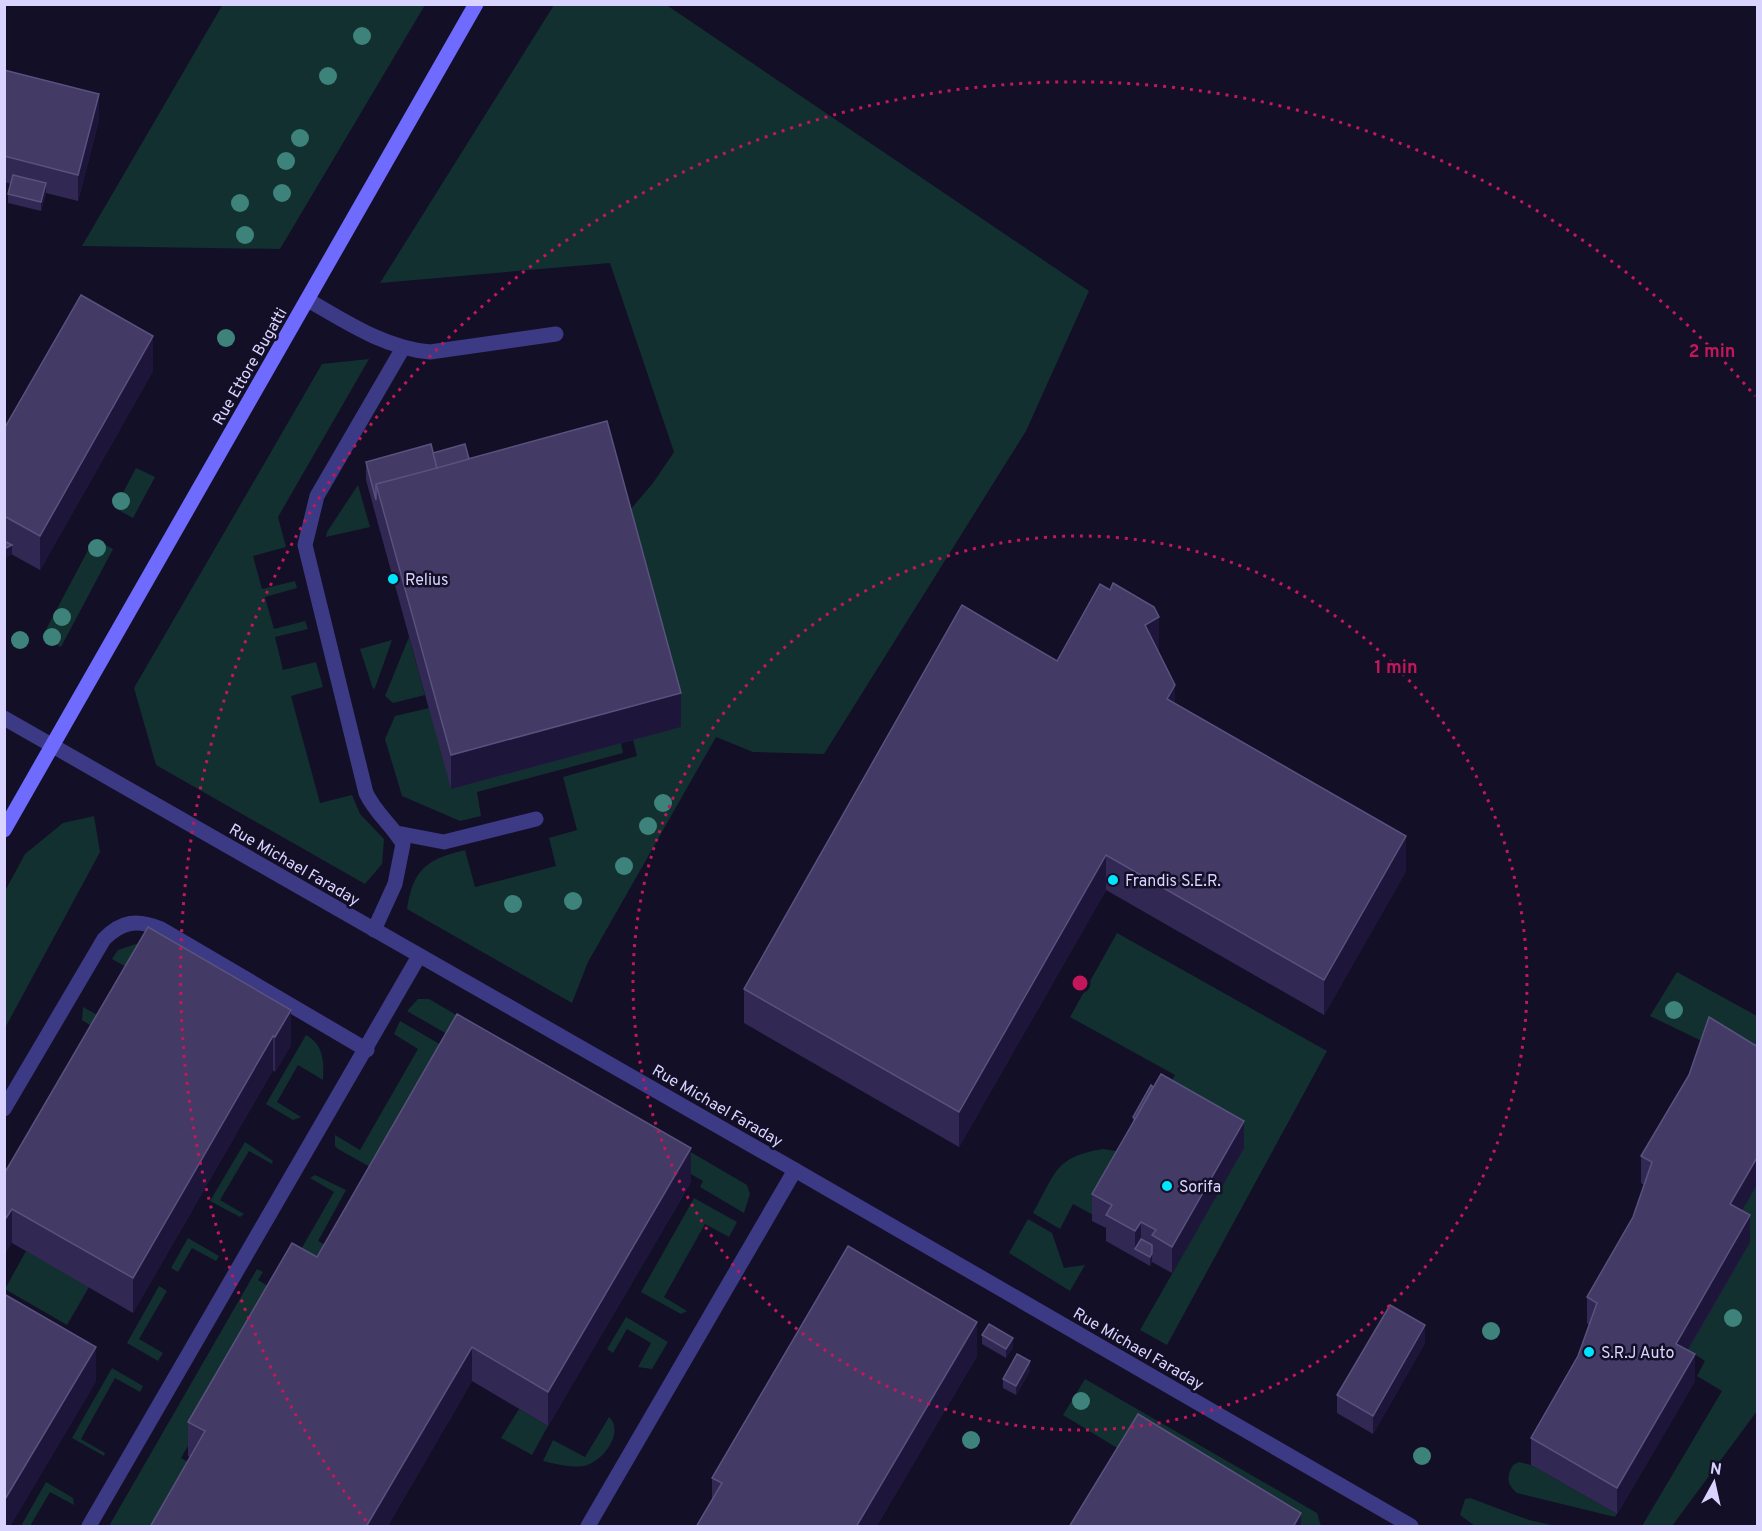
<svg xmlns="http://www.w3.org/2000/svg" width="1762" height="1531" font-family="Overpass,sans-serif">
<rect width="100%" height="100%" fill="#130f26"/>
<g fill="#12302f">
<polygon points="223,4 425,5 280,249 82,246"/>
<path d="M 665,4 L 1089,291 L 1026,431 L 824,754 L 753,752 L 716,737 L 588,962 L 572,1003 L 407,909 C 413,868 428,859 465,850 L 475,887 L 556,866 L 549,838 L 577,830 L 563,777 L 637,756 L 633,740 L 624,517 L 653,483 L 674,452 L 610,263 L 380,283 L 554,5 Z"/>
<polygon points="369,359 278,517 286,547 253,556 262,589 295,581 297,588 265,597 274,629 305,621 308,629 275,637 283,670 316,662 323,687 291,696 320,803 352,795 360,814 384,839 382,864 365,884 156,765 134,688 322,364"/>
<polygon points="136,468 155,477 133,518 115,508"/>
<polygon points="358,485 370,527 326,537 327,532"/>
<polygon points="94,539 113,549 61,647 42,637"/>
<polygon points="409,637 425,695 393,703 385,696"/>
<polygon points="392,640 375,688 373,689 360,649"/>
<polygon points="429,708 621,743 623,753 477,792 481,816 460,821 402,796 385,739 395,716"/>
<polygon points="94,816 100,852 5,1028 5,891 25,854 63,823"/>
<polygon points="1117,933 1327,1051 1167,1345 1140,1330 1244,1148 1161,1100 1175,1075 1070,1017"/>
<polygon points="136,944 151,945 158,949 150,963 147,962 106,1035 82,1020 83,1007 108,1021 135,972 112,959 118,950"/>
<polygon points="1677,972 1757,1016 1757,1073 1708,1044 1650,1016"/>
<polygon points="418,999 429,999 747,1185 750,1194 744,1213 700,1187 703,1181 407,1011"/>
<polygon points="400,1021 443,1046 372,1168 338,1149 335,1146 335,1135 360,1150 418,1049 394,1034"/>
<path d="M 306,1035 C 324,1045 324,1062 323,1080 L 298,1065 L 277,1102 L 301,1117 L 293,1120 L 266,1104 Z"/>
<polygon points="245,1142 273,1161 272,1164 249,1151 220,1200 244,1214 240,1217 210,1201"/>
<path d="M 1103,1149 L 1116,1151 L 1128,1157 L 1095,1216 L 1073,1204 L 1060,1229 L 1033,1213 C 1056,1173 1054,1157 1103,1149 Z"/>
<polygon points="315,1175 346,1190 318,1241 327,1246 310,1276 292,1265 334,1192 310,1178"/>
<polygon points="1757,1183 1757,1411 1672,1526 1642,1526 1722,1391 1697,1376 1705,1361 1688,1350 1750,1242 1730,1231"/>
<polygon points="694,1198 737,1222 729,1237 705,1224 664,1297 687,1311 681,1314 641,1292"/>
<polygon points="1028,1219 1052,1233 1064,1268 1085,1265 1070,1291 1009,1253"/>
<polygon points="188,1238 219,1256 216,1261 192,1248 178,1272 171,1268"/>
<polygon points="26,1251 89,1287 67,1325 5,1289"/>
<polygon points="257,1269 263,1272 258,1280 273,1289 286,1275 181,1458 198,1467 164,1526 109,1526"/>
<polygon points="159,1286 167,1291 139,1339 163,1353 158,1361 127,1343"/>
<polygon points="626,1317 668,1342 652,1369 638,1367 651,1343 627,1329 613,1353 607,1349"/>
<polygon points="112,1368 143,1386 140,1392 115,1378 81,1439 105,1453 104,1456 72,1438"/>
<polygon points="1085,1379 1317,1513 1321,1526 1245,1526 1063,1415"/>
<polygon points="519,1409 548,1426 532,1455 501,1438"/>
<path d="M 609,1417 C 625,1432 603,1462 584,1466 C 571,1468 556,1464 543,1461 L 553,1440 L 585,1457 Z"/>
<path d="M 1519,1462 L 1531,1465 L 1617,1514 L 1615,1517 L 1517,1493 C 1507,1485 1506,1477 1513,1465 Z"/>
<polygon points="46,1482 73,1498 74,1505 50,1492 30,1526 21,1526"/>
<polygon points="1470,1498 1529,1520 1556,1526 1475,1526 1460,1515 1465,1499"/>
</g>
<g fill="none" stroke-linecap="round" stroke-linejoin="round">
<g stroke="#3d3a85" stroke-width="15">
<path d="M 308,300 C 346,322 385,348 430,352 L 556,334"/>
<polyline points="397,833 444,842 536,819"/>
<path d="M 374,930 L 395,884 L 403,844 C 392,825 376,814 366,793 L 305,545 L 317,496 L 403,348"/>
<path d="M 4,1109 L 104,939 C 122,921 137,919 161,929 L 367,1050"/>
<polyline points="89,1526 419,956"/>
<polyline points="588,1526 795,1170"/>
</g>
<polyline stroke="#3d3a85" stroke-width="15" points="4,718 795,1170 1411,1526"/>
<polyline stroke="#6f6bff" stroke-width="15" points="4,830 476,4"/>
</g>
<g fill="#3d827b">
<circle cx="362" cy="36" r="9"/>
<circle cx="328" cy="76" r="9"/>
<circle cx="300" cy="138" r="9"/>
<circle cx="286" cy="161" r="9"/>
<circle cx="282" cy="193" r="9"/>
<circle cx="240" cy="203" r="9"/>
<circle cx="245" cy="235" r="9"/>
<circle cx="226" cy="338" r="9"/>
<circle cx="121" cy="501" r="9"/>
<circle cx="97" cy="548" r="9"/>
<circle cx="62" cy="617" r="9"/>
<circle cx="52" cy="637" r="9"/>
<circle cx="20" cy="640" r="9"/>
<circle cx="663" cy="803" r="9"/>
<circle cx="648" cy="826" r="9"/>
<circle cx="624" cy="866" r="9"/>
<circle cx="573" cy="901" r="9"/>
<circle cx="513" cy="904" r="9"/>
<circle cx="1674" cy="1010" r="9"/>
<circle cx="1733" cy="1318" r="9"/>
<circle cx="1491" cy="1331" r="9"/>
<circle cx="1081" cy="1401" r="9"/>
<circle cx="971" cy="1440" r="9"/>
<circle cx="1422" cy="1456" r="9"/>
</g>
<g fill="#312854">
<polygon points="4,70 99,120 78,201 46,193 41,211 8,203 8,194 11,184 4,182"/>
<polygon points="153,371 40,570 11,554 4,558 4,429"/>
<polygon points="433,453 469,459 681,727 451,789 366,480 366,462"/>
<polygon points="1159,652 1175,704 1406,871 1324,1015 1106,890 959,1147 744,1023 744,989 1057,661"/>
<polygon points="148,927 291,1045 275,1072 273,1070 133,1313 12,1243 4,1174"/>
<polygon points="1758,1047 1758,1183 1742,1210 1750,1242 1688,1350 1695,1381 1617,1514 1531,1465 1531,1438 1578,1356 1589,1325 1587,1323 1587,1297 1633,1217 1644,1185 1641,1183 1641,1156"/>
<polygon points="1133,1117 1244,1148 1172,1273 1152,1262 1150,1266 1106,1241 1106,1228 1092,1221 1092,1194 1133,1122"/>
<polygon points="691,1182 548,1426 472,1381 387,1527 150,1527 190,1457 188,1456 188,1422 317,1257"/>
<polygon points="982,1335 1013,1347 1006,1358 982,1344"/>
<polygon points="1425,1343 1373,1434 1337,1413 1337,1395"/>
<polygon points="977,1356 876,1527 696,1527 712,1500 712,1478"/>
<polygon points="1030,1371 1016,1395 1003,1388 1003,1379"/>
</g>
<g fill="#1d163a">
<polygon points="99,94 99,120 78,201 78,175"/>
<polygon points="46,183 46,192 41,211 41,202"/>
<polygon points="153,336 153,371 40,570 40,536"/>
<polygon points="12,545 12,554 4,558 4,549"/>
<polygon points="1159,617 1159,652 1145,659 1145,625"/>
<polygon points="1175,685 1175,719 1167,699"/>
<polygon points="681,693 681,727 451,789 451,755"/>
<polygon points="1406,836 1406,871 1324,1015 1324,980"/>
<polygon points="1106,855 1106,890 959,1147 959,1112"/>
<polygon points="291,1010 291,1045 275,1072 275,1037"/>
<polygon points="273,1036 273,1070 133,1313 133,1278"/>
<polygon points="1244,1121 1244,1148 1172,1273 1172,1247"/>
<polygon points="691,1148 691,1182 548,1426 548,1392"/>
<polygon points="1758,1156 1758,1183 1730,1231 1730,1204"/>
<polygon points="12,1209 12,1243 4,1256 4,1221"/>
<polygon points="1750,1215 1750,1242 1676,1370 1676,1344"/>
<polygon points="1141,1222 1141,1248 1135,1249 1135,1231"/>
<polygon points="1152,1253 1152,1262 1150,1266 1150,1257"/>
<polygon points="977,1322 977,1356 876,1527 856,1527"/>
<polygon points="1425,1325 1425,1343 1373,1434 1373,1416"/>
<polygon points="1013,1338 1013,1347 1006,1358 1006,1349"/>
<polygon points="96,1347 96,1382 10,1527 4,1527 4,1501"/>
<polygon points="472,1347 472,1381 387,1527 367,1527"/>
<polygon points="1695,1354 1695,1381 1617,1514 1617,1488"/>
<polygon points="1030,1361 1030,1371 1016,1395 1016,1386"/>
<polygon points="1301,1513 1301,1527 1293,1527"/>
</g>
<g fill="#433a66" stroke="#5a527e" stroke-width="1.5">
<polygon points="4,70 99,94 78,175 4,156"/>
<polygon points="13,175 46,183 41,202 8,194"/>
<polygon points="81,295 153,336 40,536 4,516 4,429"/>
<polygon points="607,421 681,693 451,755 376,484"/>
<polygon points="431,444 437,468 376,484 376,500 366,462"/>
<polygon points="465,444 469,459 437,468 433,453"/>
<polygon points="4,541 12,545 4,549"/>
<polygon points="1113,583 1154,607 1159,617 1145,625 1175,685 1167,699 1406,836 1324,980 1106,855 959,1112 744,989 962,605 1057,661 1100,584 1110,590"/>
<polygon points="148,927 291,1010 275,1037 273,1036 133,1278 12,1209 4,1221 4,1174"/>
<polygon points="457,1014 691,1148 548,1392 472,1347 367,1525 370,1527 150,1527 205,1431 188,1422 292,1243 317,1257"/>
<polygon points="1709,1017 1758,1047 1758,1156 1730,1204 1750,1215 1676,1344 1695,1354 1617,1488 1531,1438 1578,1356 1597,1303 1587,1297 1633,1217 1652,1162 1641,1156 1689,1075"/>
<polygon points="1161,1074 1244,1121 1172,1247 1152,1235 1156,1230 1141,1222 1135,1231 1106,1215 1112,1205 1092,1194"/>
<polygon points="1151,1085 1153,1087 1135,1119 1133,1117"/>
<polygon points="1141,1239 1152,1245 1152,1253 1150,1257 1135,1249"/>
<polygon points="848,1246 977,1322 856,1527 696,1527 722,1483 712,1478"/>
<polygon points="4,1294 96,1347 4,1501"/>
<polygon points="1390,1305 1425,1325 1373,1416 1337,1395"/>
<polygon points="989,1324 1013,1338 1006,1349 982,1335"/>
<polygon points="1017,1354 1030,1361 1016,1386 1003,1379"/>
<polygon points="1138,1414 1301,1513 1293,1527 1069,1527"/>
</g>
<g fill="none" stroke="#c2185b" stroke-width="3" stroke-dasharray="3 6">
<circle cx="1080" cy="983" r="447"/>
<path d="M366 1521A894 894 0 0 1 1755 396"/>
</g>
<g fill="#00e5ff" stroke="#130f26" stroke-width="2">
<circle cx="393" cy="579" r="6"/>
<circle cx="1113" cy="880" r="6"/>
<circle cx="1167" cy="1186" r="6"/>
<circle cx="1589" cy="1352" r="6"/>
</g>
<g text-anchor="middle" stroke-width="5" stroke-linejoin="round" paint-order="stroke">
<g font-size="16" fill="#d9d4ff" stroke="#130f26">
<text transform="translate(249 366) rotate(-60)" y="6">Rue Ettore Bugatti</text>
<text transform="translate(295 864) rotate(30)" y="6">Rue Michael Faraday</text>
<text transform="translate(718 1105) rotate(30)" y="6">Rue Michael Faraday</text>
<text transform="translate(1139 1348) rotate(30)" y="6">Rue Michael Faraday</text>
</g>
<g font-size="16" fill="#d9d4ff" stroke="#130f26" text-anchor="start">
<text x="405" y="585">Relius</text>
<text x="1125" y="886">Frandis S.E.R.</text>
<text x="1179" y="1192">Sorifa</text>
<text x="1601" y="1358">S.R.J Auto</text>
</g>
</g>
<circle cx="1080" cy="983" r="9" fill="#c2185b" stroke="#130f26" stroke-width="3"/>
<g font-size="18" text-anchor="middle" font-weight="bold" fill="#c2185b" stroke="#130f26" stroke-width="5" stroke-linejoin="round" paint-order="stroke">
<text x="1712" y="357">2 min</text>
<text x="1396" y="673">1 min</text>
</g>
<rect width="1762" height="1531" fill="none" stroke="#d9d4ff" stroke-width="12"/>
<g transform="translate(1714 1483) rotate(8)" stroke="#130f26" stroke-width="4.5" paint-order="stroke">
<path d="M0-4.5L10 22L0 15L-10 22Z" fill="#d9d4ff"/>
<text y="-9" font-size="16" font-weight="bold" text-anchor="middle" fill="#d9d4ff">N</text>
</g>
</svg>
